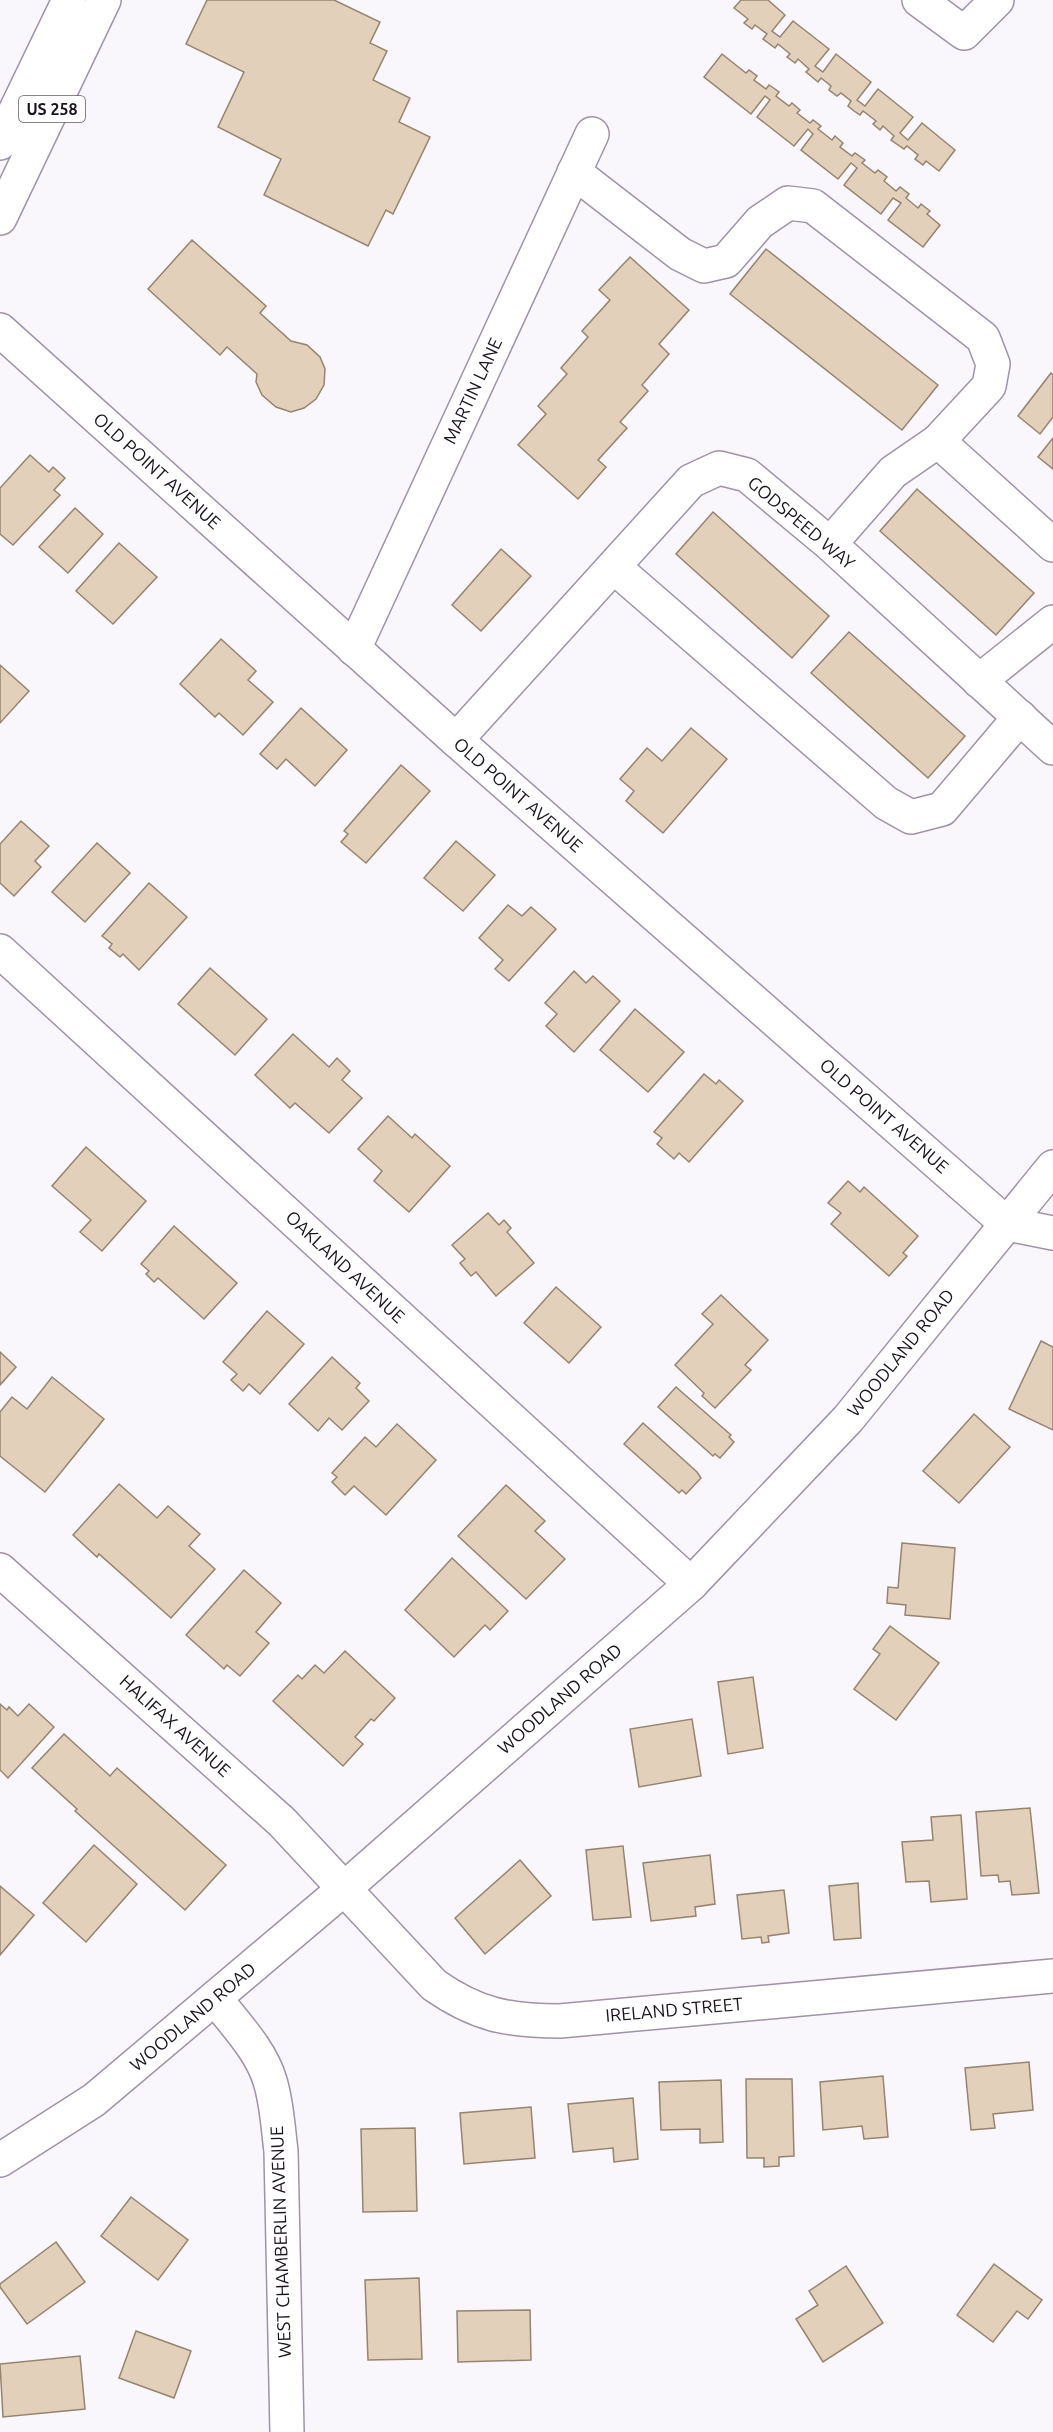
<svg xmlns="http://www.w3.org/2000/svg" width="1053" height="2432" font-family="Ubuntu,sans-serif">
<rect width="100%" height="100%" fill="#faf7fc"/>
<g fill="#e2d0ba" stroke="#958470" stroke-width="1.5">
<polygon points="207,0 334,0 380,22 370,43 387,51 373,80 410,98 399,122 430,137 393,214 386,210 368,246 264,195 281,159 218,127 244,72 186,44"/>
<polygon points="741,0 768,0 785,15 772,31 780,37 793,21 829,49 815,66 823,72 836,54 871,82 857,100 865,106 878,89 913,117 900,133 908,140 922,123 955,150 939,171 926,161 923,165 915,159 918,155 907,146 904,149 891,140 894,136 883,126 880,130 873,124 876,121 863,111 860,115 854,111 848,106 851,101 841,93 837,96 829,90 831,86 821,78 818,82 806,72 809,69 798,59 795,63 787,57 790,54 778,44 775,48 763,39 767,34 755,25 752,29 744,23 748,19 734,8"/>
<polygon points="722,54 746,73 749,70 757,76 754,80 766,89 769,85 775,89 779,92 776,96 789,106 792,103 800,110 797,113 810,123 813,120 821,126 818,129 832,140 835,136 843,143 840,147 852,156 855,153 865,160 862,163 875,173 878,170 887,177 884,181 896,191 900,187 909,194 906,198 918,208 921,204 930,211 927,214 940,225 923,247 888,220 901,203 893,198 881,214 844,185 857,168 851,163 838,179 801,150 813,134 808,129 794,146 757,117 770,100 765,96 751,114 704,77"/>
<polygon points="192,240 266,306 260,313 291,341 307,345 320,357 325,369 324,385 316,399 304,408 291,412 276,407 262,395 256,382 257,374 227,347 220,355 148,289"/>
<polygon points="766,249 938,385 902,430 730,294"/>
<polygon points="630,257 689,310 659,344 669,354 642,385 648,391 620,422 627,428 598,460 606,467 578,499 518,445 546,414 538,406 567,374 561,368 588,337 582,331 610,300 599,290"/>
<polygon points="1051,373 1053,375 1053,417 1040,434 1018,416"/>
<polygon points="1053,438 1053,469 1038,457"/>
<polygon points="30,455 49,472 53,467 65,478 54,490 60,495 13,545 0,534 0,488"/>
<polygon points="917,489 1034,593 996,635 880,531"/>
<polygon points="75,508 103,534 68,573 39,547"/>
<polygon points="713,512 829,616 792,658 676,554"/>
<polygon points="119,543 157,577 113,624 76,591"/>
<polygon points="501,549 531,576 481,631 452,605"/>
<polygon points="849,632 965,736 928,778 811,673"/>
<polygon points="221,639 256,671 248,680 273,702 243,735 219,713 215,717 180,684"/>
<polygon points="0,665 29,691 0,723"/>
<polygon points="301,708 347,750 315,786 286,759 277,769 260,754"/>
<polygon points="691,728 727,759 663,833 626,801 634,791 620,779 647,748 662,761"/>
<polygon points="401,765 430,791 366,863 341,842 348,834 344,831"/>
<polygon points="21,821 49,846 35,861 41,867 14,896 0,883 0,844"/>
<polygon points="456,841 495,875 463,911 424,878"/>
<polygon points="97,843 130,873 85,922 52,892"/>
<polygon points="149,883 187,917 139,970 123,954 120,957 109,948 112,944 102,936"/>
<polygon points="508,905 522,916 531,907 556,929 509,981 495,969 503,960 479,938"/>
<polygon points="210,968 267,1019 235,1055 178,1004"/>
<polygon points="574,971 586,983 593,976 620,1001 574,1052 546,1026 557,1014 545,1003"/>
<polygon points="635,1009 684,1052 648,1092 600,1050"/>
<polygon points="293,1034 329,1067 337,1058 350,1071 342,1080 362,1098 329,1133 295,1103 290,1108 255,1075"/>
<polygon points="704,1074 716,1084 719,1080 743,1101 689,1162 679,1153 674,1159 657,1144 662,1138 654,1132"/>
<polygon points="388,1116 412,1138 415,1134 450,1166 409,1212 374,1181 382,1171 358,1149"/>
<polygon points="86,1147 146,1201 102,1251 80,1232 91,1220 52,1186"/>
<polygon points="848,1181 860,1192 864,1187 918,1236 903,1253 907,1256 889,1276 831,1224 841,1213 828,1203"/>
<polygon points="488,1213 499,1225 504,1220 511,1228 507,1232 534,1263 496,1296 476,1272 471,1276 460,1263 465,1259 452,1245"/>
<polygon points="174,1226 237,1283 204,1319 158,1278 154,1282 146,1274 149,1271 141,1264"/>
<polygon points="556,1287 601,1327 569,1363 524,1323"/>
<polygon points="721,1295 768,1340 745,1365 751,1370 715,1408 702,1396 704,1393 675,1365 713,1324 702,1314"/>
<polygon points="267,1311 304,1344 260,1394 249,1384 243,1391 231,1380 237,1374 223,1362"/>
<polygon points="1041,1341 1053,1347 1053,1430 1009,1409"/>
<polygon points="0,1352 16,1367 0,1385"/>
<polygon points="332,1357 360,1383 356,1388 369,1401 342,1430 329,1418 318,1431 289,1404"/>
<polygon points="52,1377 104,1419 45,1492 0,1456 0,1412 12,1397 27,1409"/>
<polygon points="676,1387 731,1435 729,1437 734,1442 720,1458 715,1454 713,1456 658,1407"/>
<polygon points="974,1414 1010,1447 959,1503 923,1471"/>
<polygon points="643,1423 697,1472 701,1478 686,1494 682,1490 679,1493 624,1444"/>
<polygon points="397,1424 436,1460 386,1515 354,1486 345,1495 332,1482 337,1477 332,1473 365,1437 376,1447"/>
<polygon points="119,1484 157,1518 168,1506 200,1534 189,1546 215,1569 171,1618 99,1554 97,1557 73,1535"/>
<polygon points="506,1485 545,1521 535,1531 565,1559 526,1599 458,1536"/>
<polygon points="902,1543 955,1548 950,1619 905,1615 906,1605 887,1603 888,1587 898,1588"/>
<polygon points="452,1558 508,1611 490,1630 485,1625 454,1657 405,1610"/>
<polygon points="244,1570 281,1603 256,1632 269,1643 240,1676 227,1665 224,1669 186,1635"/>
<polygon points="890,1626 939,1663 896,1720 854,1689 880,1654 873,1649"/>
<polygon points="345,1651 395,1698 374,1721 371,1719 355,1737 363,1744 343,1766 273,1701 298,1675 302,1679 315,1665 324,1673"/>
<polygon points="753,1677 763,1748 728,1754 718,1682"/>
<polygon points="0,1704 7,1710 9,1707 18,1716 29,1704 54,1727 8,1778 0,1770"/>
<polygon points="692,1719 701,1776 639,1787 630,1729"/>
<polygon points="64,1734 110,1776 117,1768 226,1865 185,1910 75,1811 77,1809 32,1768"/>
<polygon points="1030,1808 1039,1893 1012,1895 1010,1881 999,1882 998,1875 981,1876 976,1812"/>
<polygon points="961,1815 967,1899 931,1902 929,1881 906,1882 902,1842 933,1840 931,1817"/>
<polygon points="94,1845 137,1884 86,1942 43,1903"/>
<polygon points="623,1846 631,1917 593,1920 586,1850"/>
<polygon points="710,1855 715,1904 695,1907 696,1916 651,1921 643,1863"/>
<polygon points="520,1860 551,1896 485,1954 455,1918"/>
<polygon points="858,1883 861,1938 834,1940 829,1886"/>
<polygon points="0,1886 34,1915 0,1955"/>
<polygon points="784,1890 789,1933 768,1936 769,1942 762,1943 761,1937 742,1939 737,1895"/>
<polygon points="1029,2062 1033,2110 993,2114 995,2128 971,2130 965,2068"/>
<polygon points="883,2076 888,2137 864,2139 862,2126 823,2130 820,2082"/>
<polygon points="746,2079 792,2079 794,2156 779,2157 779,2166 764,2167 764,2158 747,2158"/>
<polygon points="721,2080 723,2142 700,2143 700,2129 661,2130 659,2082"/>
<polygon points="633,2098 638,2159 614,2162 613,2148 573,2152 568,2104"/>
<polygon points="531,2107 535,2158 464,2164 460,2113"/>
<polygon points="415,2128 417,2211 363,2212 361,2129"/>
<polygon points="131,2197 188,2240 158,2280 101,2236"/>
<polygon points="56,2242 85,2282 27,2324 0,2287 0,2284"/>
<polygon points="994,2264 1042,2300 1028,2319 1017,2311 993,2342 957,2315"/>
<polygon points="846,2266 883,2323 823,2362 796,2319 818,2305 809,2291"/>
<polygon points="419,2278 422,2359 368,2360 365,2280"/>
<polygon points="530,2310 531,2360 458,2362 457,2311"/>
<polygon points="136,2331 191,2351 174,2398 119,2378"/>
<polygon points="80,2356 85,2409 3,2417 0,2364"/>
</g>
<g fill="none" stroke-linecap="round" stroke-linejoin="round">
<g stroke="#a092a8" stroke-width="36">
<g id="minor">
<polyline points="919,0 964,33 997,0"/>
<polyline points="574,172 680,254 704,266 726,261 760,222 788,203 813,206 983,338 993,364 989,386 938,441 893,472 830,544"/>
<polyline points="0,330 456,740 1007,1224 1053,1233"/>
<polyline points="938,441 1053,545"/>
<polyline points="614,567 886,803 911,817 942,809 1020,717"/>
<polyline points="354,649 592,134"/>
<polyline points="979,681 1053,622"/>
<polyline points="456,740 691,481 719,468 747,475 830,544 1053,748"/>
<polyline points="0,951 691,1584"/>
<path d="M 0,1570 L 282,1822 L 434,1985 C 477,2015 508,2021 560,2021 L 1053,1976"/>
<path d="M 215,1998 C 234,2023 261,2050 270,2081 C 277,2103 278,2128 281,2151 L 287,2432"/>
</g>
</g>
<g stroke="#a092a8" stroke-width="36">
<g id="major">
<polyline points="0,143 69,0"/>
<polyline points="0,218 104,0"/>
<polyline points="0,2160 94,2100 345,1888 691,1584 848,1419 1053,1167"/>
</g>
</g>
<use href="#minor" stroke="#fff" stroke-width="33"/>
<use href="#major" stroke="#fff" stroke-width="33"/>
</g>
<g text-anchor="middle" stroke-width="4.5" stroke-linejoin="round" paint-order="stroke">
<rect fill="#fff" stroke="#5f5b61" stroke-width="1.5" x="19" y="96" width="66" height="26" rx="4.5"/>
<g font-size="16" font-weight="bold" fill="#1a151d">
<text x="52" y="115">US 258</text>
</g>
<g font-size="18" fill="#1a151d" stroke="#fff">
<text transform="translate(473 391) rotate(-65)" y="6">MARTIN LANE</text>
<text transform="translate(157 471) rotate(42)" y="6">OLD POINT AVENUE</text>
<text transform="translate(801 523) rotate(40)" y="6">GODSPEED WAY</text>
<text transform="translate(518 795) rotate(41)" y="6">OLD POINT AVENUE</text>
<text transform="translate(884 1116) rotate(41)" y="6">OLD POINT AVENUE</text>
<text transform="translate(345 1267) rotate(43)" y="6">OAKLAND AVENUE</text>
<text transform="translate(901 1353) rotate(-51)" y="6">WOODLAND ROAD</text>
<text transform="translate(560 1699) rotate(-41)" y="6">WOODLAND ROAD</text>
<text transform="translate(175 1726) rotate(42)" y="6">HALIFAX AVENUE</text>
<text transform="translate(674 2010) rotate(-5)" y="6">IRELAND STREET</text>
<text transform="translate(193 2017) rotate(-40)" y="6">WOODLAND ROAD</text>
<text transform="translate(281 2242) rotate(-92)" y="6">WEST CHAMBERLIN AVENUE</text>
</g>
</g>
</svg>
